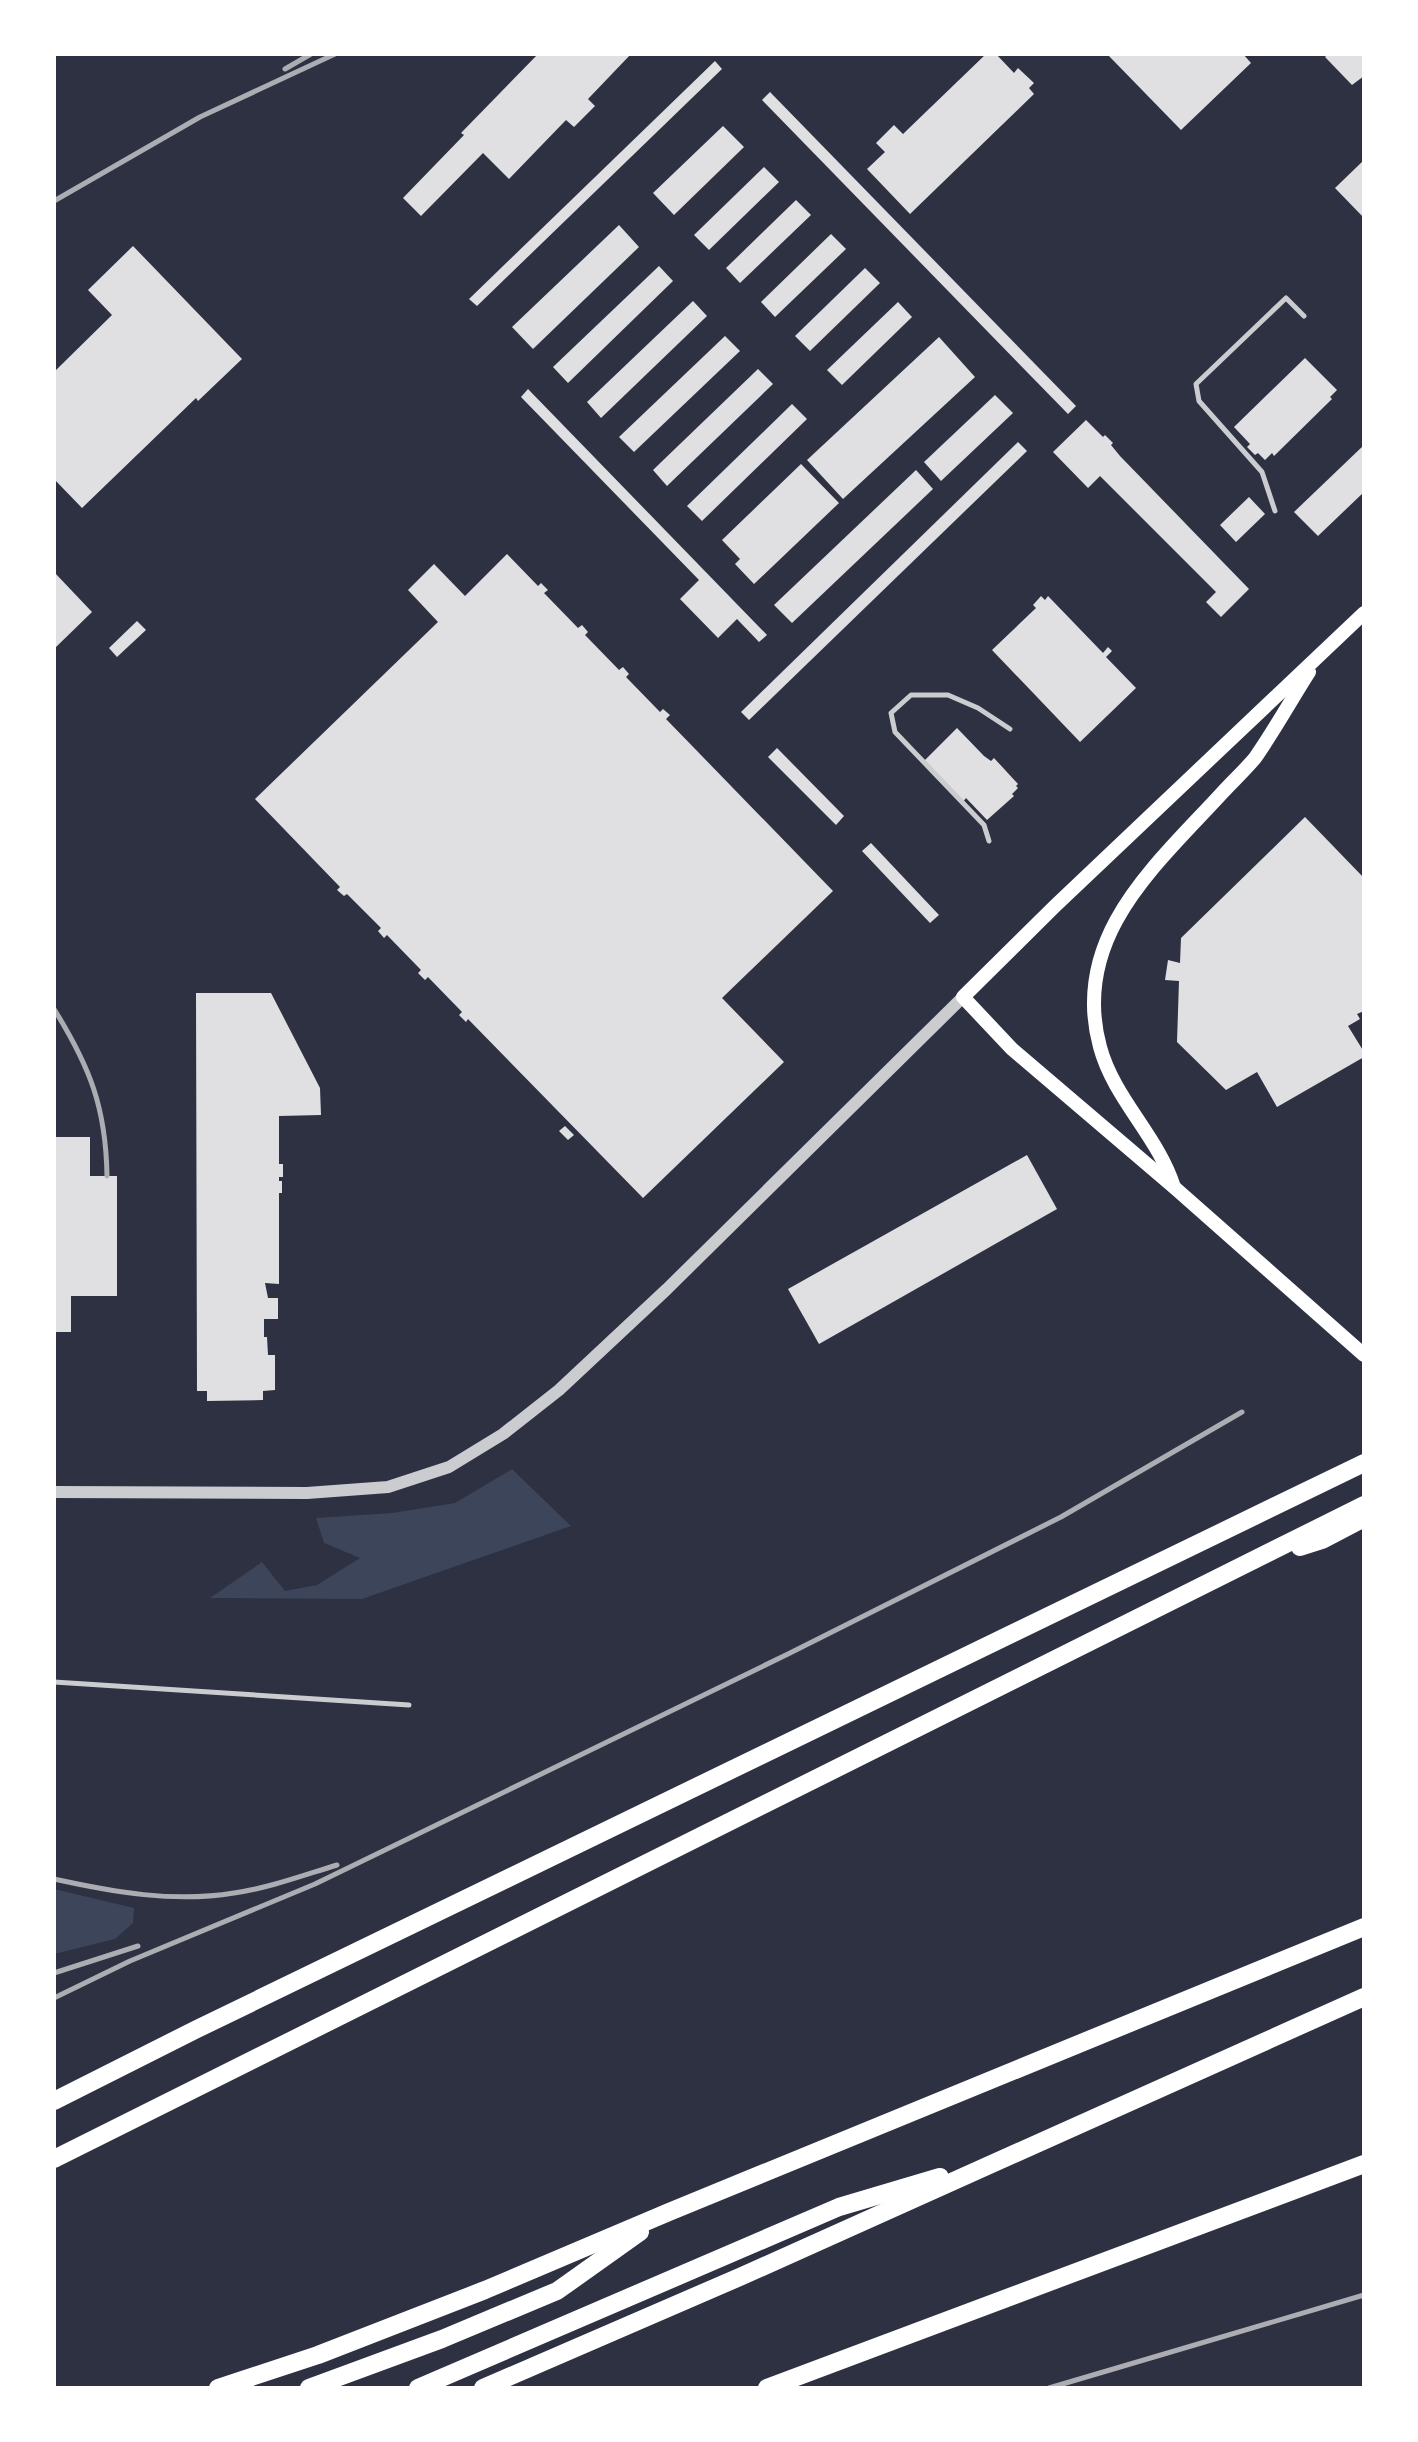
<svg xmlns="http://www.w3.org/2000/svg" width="1418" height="2442" font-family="Quicksand,sans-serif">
<rect width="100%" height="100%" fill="#2d3142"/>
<g fill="#3c4559">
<polygon points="512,1469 571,1526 362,1599 210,1598 262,1562 285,1591 317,1585 360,1558 324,1543 316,1518 392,1513 455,1503"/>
<polygon points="54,1889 134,1908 133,1923 115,1939 54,1954"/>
</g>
<g fill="#e0e0e3">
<polygon points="538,54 631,54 588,99 595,106 574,127 566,120 509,179 483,153 421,216 403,198 464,135 461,133"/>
<polygon points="986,54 996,54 1014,73 1018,68 1034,83 1029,88 1034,94 910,214 867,169 885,152 876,143 894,125 903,134"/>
<polygon points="1107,54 1243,54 1251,63 1181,130"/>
<polygon points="1328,54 1364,54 1364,76 1352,85 1325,57"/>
<polygon points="715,61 722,69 477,306 469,299"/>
<polygon points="770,92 1076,406 1068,414 762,100"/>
<polygon points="723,126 744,147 674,215 653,193"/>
<polygon points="1364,160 1364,218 1335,188"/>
<polygon points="764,167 779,182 709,250 694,235"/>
<polygon points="796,200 811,215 740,283 726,268"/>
<polygon points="619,225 639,247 533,349 512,327"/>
<polygon points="831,234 846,249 775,317 761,302"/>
<polygon points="133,246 242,359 198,401 196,398 82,508 54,479 54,372 112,315 88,290"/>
<polygon points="659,266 673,281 568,383 553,367"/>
<polygon points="865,268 880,283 810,351 795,336"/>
<polygon points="693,301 707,316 601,418 587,402"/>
<polygon points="898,302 912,317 842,385 827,370"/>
<polygon points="725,336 740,351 634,452 619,437"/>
<polygon points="939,337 975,377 843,499 807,460"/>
<polygon points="1305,358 1337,390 1330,397 1332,399 1274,456 1272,453 1265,460 1258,453 1255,455 1247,447 1250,444 1234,427"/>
<polygon points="758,369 773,384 667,486 653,470"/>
<polygon points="528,389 767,635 759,642 737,619 718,638 680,599 699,580 521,397"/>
<polygon points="995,395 1013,413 941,481 924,462"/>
<polygon points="792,404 807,419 702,521 687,506"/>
<polygon points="1086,420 1103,437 1105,435 1113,443 1111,445 1120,456 1249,589 1221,617 1206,602 1216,592 1100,476 1088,488 1053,452"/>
<polygon points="1018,442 1027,451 749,720 741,712"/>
<polygon points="1364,445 1364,492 1318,536 1294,512"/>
<polygon points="801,464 839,503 754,584 735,564 740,559 722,540"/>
<polygon points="916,470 933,489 792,623 774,605"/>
<polygon points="1249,497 1265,514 1236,542 1220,525"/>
<polygon points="507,554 538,586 541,583 548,590 544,593 578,628 582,625 588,632 585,635 619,670 623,667 629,674 626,677 660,712 663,709 670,715 666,719 833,891 722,998 784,1062 643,1198 468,1019 466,1022 459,1015 462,1012 428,977 425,980 418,973 421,970 387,935 384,938 378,931 381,928 347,894 344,896 337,890 340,887 255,799 438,622 408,590 434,564 465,596"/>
<polygon points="54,572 92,612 54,649"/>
<polygon points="1041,596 1045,600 1048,596 1103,653 1108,647 1112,651 1106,657 1136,688 1080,742 992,650 1036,608 1033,605"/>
<polygon points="137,621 146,630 117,657 109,648"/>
<polygon points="957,728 984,756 991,761 994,758 1018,784 1016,786 1018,788 1012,794 1014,796 987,820 966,798 963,802 924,761"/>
<polygon points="777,748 844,816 836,825 768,757"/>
<polygon points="1305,817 1364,878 1364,1011 1357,1014 1360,1019 1348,1026 1364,1052 1364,1057 1277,1107 1257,1072 1226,1090 1177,1042 1179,981 1165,980 1168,960 1180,963 1181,938"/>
<polygon points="871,843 939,915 930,923 862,851"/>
<polygon points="196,993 271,993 320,1088 321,1115 279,1116 279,1164 283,1164 283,1177 279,1177 279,1181 282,1181 282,1193 279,1193 279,1284 265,1283 268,1298 278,1298 278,1319 264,1319 264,1337 267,1337 268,1355 275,1355 275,1390 263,1391 263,1400 207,1401 207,1391 197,1391"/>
<polygon points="565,1126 574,1135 568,1140 559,1131"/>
<polygon points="54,1137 90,1137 90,1176 117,1176 117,1296 71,1296 71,1332 54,1332"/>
<polygon points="1027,1155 1057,1209 819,1344 788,1289"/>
</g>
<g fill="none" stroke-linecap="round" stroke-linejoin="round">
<g stroke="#caccd0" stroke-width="5">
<polyline points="1275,511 1262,472 1199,401 1196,384 1286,298 1304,316"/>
<polyline points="989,841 984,825 895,732 891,713 911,695 948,695 978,708 1010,729"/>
<polyline points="54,1682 409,1705"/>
</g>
<polyline stroke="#caccd0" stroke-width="12" points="54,1492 307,1493 388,1487 449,1467 503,1434 559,1390 667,1289 963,997"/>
<g stroke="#fff" stroke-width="14">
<polyline points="1364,613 1055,906 963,997 1012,1049 1175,1188 1364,1355"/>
<path d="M 1174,1187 C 1158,1136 1114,1099 1100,1047 C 1070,937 1156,865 1222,793 C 1233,781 1245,770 1255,758 C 1274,731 1291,700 1309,672"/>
</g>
<g stroke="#fff" stroke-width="18">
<polyline points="1300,1547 1322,1540 1364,1518"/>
<polyline points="54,2101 197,2029 1364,1463"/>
<polyline points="54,2159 1364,1505"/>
<polyline points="218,2388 318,2355 485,2290 669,2212 1364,1927"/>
<polyline points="309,2388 442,2339 557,2291 640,2232"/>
<polyline points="418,2388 839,2207 940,2177"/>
<polyline points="483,2388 742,2276 1364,1997"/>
<polyline points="767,2388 1364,2164"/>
</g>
<g stroke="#abadb3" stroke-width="5">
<polyline points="285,69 311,54"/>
<polyline points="54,201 200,117 335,54"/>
<path d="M 54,1009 C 90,1067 106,1108 107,1176"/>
<path d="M 54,1879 C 113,1892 174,1903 234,1893 C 269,1888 304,1875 337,1865"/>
<polyline points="54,1973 138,1946"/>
<polyline points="54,1998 130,1961 315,1884 788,1654 1061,1517 1242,1412"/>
<polyline points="1049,2388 1364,2295"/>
</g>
</g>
<rect width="1418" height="2442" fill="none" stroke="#ffffff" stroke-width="112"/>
</svg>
